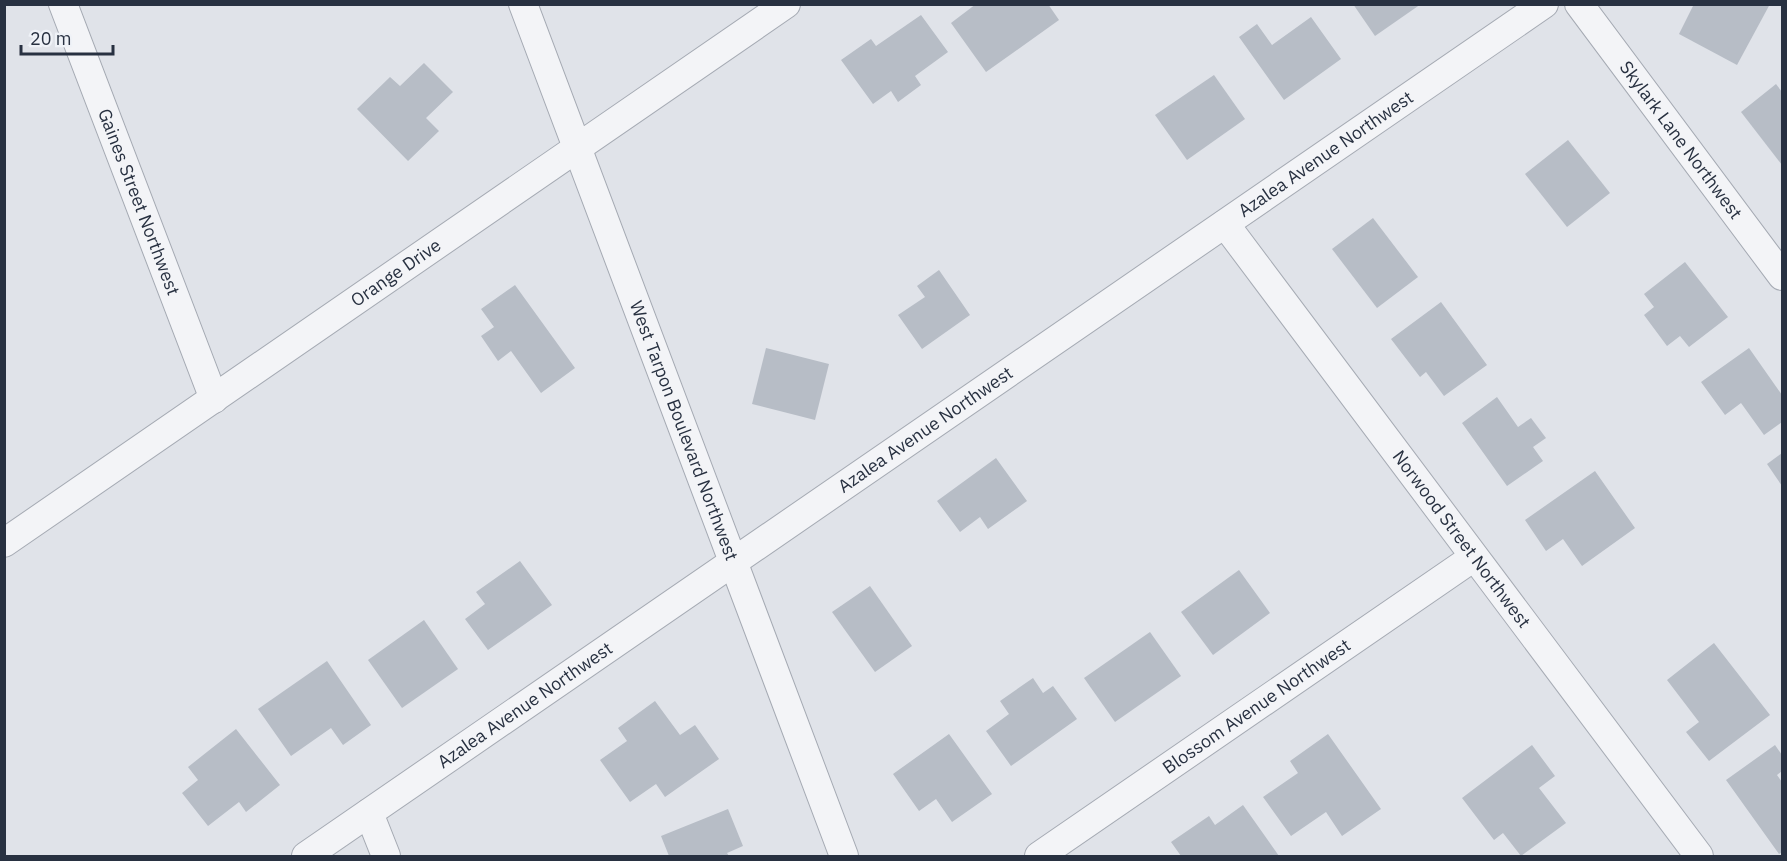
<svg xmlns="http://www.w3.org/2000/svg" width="1787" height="861" viewBox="0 0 1787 861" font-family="'IBM Plex Sans',sans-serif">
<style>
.building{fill:#b7bdc6}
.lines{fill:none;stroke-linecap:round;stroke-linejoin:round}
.street-casing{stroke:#a5aab3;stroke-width:30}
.street{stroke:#f3f4f7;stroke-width:28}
.labels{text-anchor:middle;stroke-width:6;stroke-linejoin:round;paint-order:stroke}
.street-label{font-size:18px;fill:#283141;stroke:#eff2f7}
</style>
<rect width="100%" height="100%" fill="#e0e3e9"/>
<g class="building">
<path d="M976 4H1048L1059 20 986 72 951 23Z"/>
<path d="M1353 4H1421L1375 36Z"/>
<path d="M1694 4H1770L1737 65 1679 34Z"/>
<path d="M921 15 948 52 915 76 921 85 898 102 891 91 873 104 841 60 871 39 876 46Z"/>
<path d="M1311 17 1341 59 1284 100 1239 37 1257 24 1272 45Z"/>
<path d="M424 63 453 92 426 118 439 131 408 161 357 109 390 77 400 86Z"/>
<path d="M1214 75 1245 119 1187 160 1155 115Z"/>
<path d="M1776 84 1782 92V165L1741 112Z"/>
<path d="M1568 140 1610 193 1567 227 1525 174Z"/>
<path d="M1373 218 1418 277 1377 308 1332 249Z"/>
<path d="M1685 262 1728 317 1689 347 1680 336 1667 346 1644 315 1654 307 1644 294Z"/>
<path d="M939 270 970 315 922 349 898 315 925 297 917 286Z"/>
<path d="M515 285 575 368 541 393 511 351 498 361 481 336 494 327 481 309Z"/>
<path d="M1441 302 1487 365 1444 396 1426 372 1420 377 1391 339Z"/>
<path d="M766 348 829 364 815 420 752 404Z"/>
<path d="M1749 348 1782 395V422L1764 435 1741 403 1725 415 1701 382Z"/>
<path d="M1497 397 1518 427 1531 418 1546 438 1533 447 1543 461 1507 486 1462 423Z"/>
<path d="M1782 453V486L1767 464Z"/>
<path d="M996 458 1027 501 988 529 980 517 960 532 937 501Z"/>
<path d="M1595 471 1635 528 1582 566 1563 539 1546 551 1525 520Z"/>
<path d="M520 561 552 605 488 650 465 619 485 604 476 592Z"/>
<path d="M1239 570 1270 613 1213 655 1181 612Z"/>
<path d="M870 586 912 646 875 672 832 612Z"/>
<path d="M424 620 458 669 402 708 368 660Z"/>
<path d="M1150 632 1181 676 1115 722 1084 678Z"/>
<path d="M1714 643 1770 715 1709 761 1686 732 1699 722 1667 680Z"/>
<path d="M327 661 371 725 343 745 331 728 291 756 258 709Z"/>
<path d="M1033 678 1043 693 1053 686 1077 719 1011 766 986 731 1009 714 1000 701Z"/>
<path d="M655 701 680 735 695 725 719 759 665 797 656 784 630 802 600 760 627 741 618 728Z"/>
<path d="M236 729 280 785 246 812 239 802 208 826 182 793 198 780 188 767Z"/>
<path d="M949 734 992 794 952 822 936 799 919 811 893 774Z"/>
<path d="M1328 734 1381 809 1342 836 1326 812 1291 836 1263 797 1298 773 1290 761Z"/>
<path d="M1532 745 1555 776 1539 788 1566 823 1521 856 1503 833 1494 840 1462 798Z"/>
<path d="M1775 745 1782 755V771L1777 775 1782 782V852L1779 854 1726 780Z"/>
<path d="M1243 805 1279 856H1181L1171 842 1209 816 1215 825Z"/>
<path d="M728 809 743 846 727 853 729 856H669L661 836Z"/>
</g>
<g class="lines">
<g class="street-casing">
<g id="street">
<path id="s1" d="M63 4 214 399"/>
<path id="s2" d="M523 4 844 856"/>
<path id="s3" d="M1579 4 1782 276"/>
<path id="s4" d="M1225 224 1699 856"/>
<path id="s5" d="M4 543 786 4"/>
<path d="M369 813 386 856"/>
<path id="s6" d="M306 856 1544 4"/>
<path id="s7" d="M1039 856 1474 557"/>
</g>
</g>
<use href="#street" class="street"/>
</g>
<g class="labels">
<g class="street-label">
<text dy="6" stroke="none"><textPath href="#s3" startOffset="170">Skylark Lane Northwest</textPath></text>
<text dy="6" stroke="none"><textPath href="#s6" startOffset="1238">Azalea Avenue Northwest</textPath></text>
<text dy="6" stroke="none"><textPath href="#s1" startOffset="212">Gaines Street Northwest</textPath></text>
<text dy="6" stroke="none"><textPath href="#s5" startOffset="476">Orange Drive</textPath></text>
<text dy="6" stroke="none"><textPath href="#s2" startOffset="456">West Tarpon Boulevard Northwest</textPath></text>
<text dy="6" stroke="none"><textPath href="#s6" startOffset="752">Azalea Avenue Northwest</textPath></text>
<text dy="6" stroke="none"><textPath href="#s4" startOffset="394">Norwood Street Northwest</textPath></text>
<text dy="6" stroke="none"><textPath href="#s6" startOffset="266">Azalea Avenue Northwest</textPath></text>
<text dy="6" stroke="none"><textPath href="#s7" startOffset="264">Blossom Avenue Northwest</textPath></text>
</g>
</g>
<rect width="1787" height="861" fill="none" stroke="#283141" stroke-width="12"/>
<path d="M21 45v9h92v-9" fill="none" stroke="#283141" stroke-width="3"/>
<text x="30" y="45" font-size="18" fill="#283141" stroke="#eff2f7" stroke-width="4.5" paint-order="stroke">20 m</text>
</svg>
